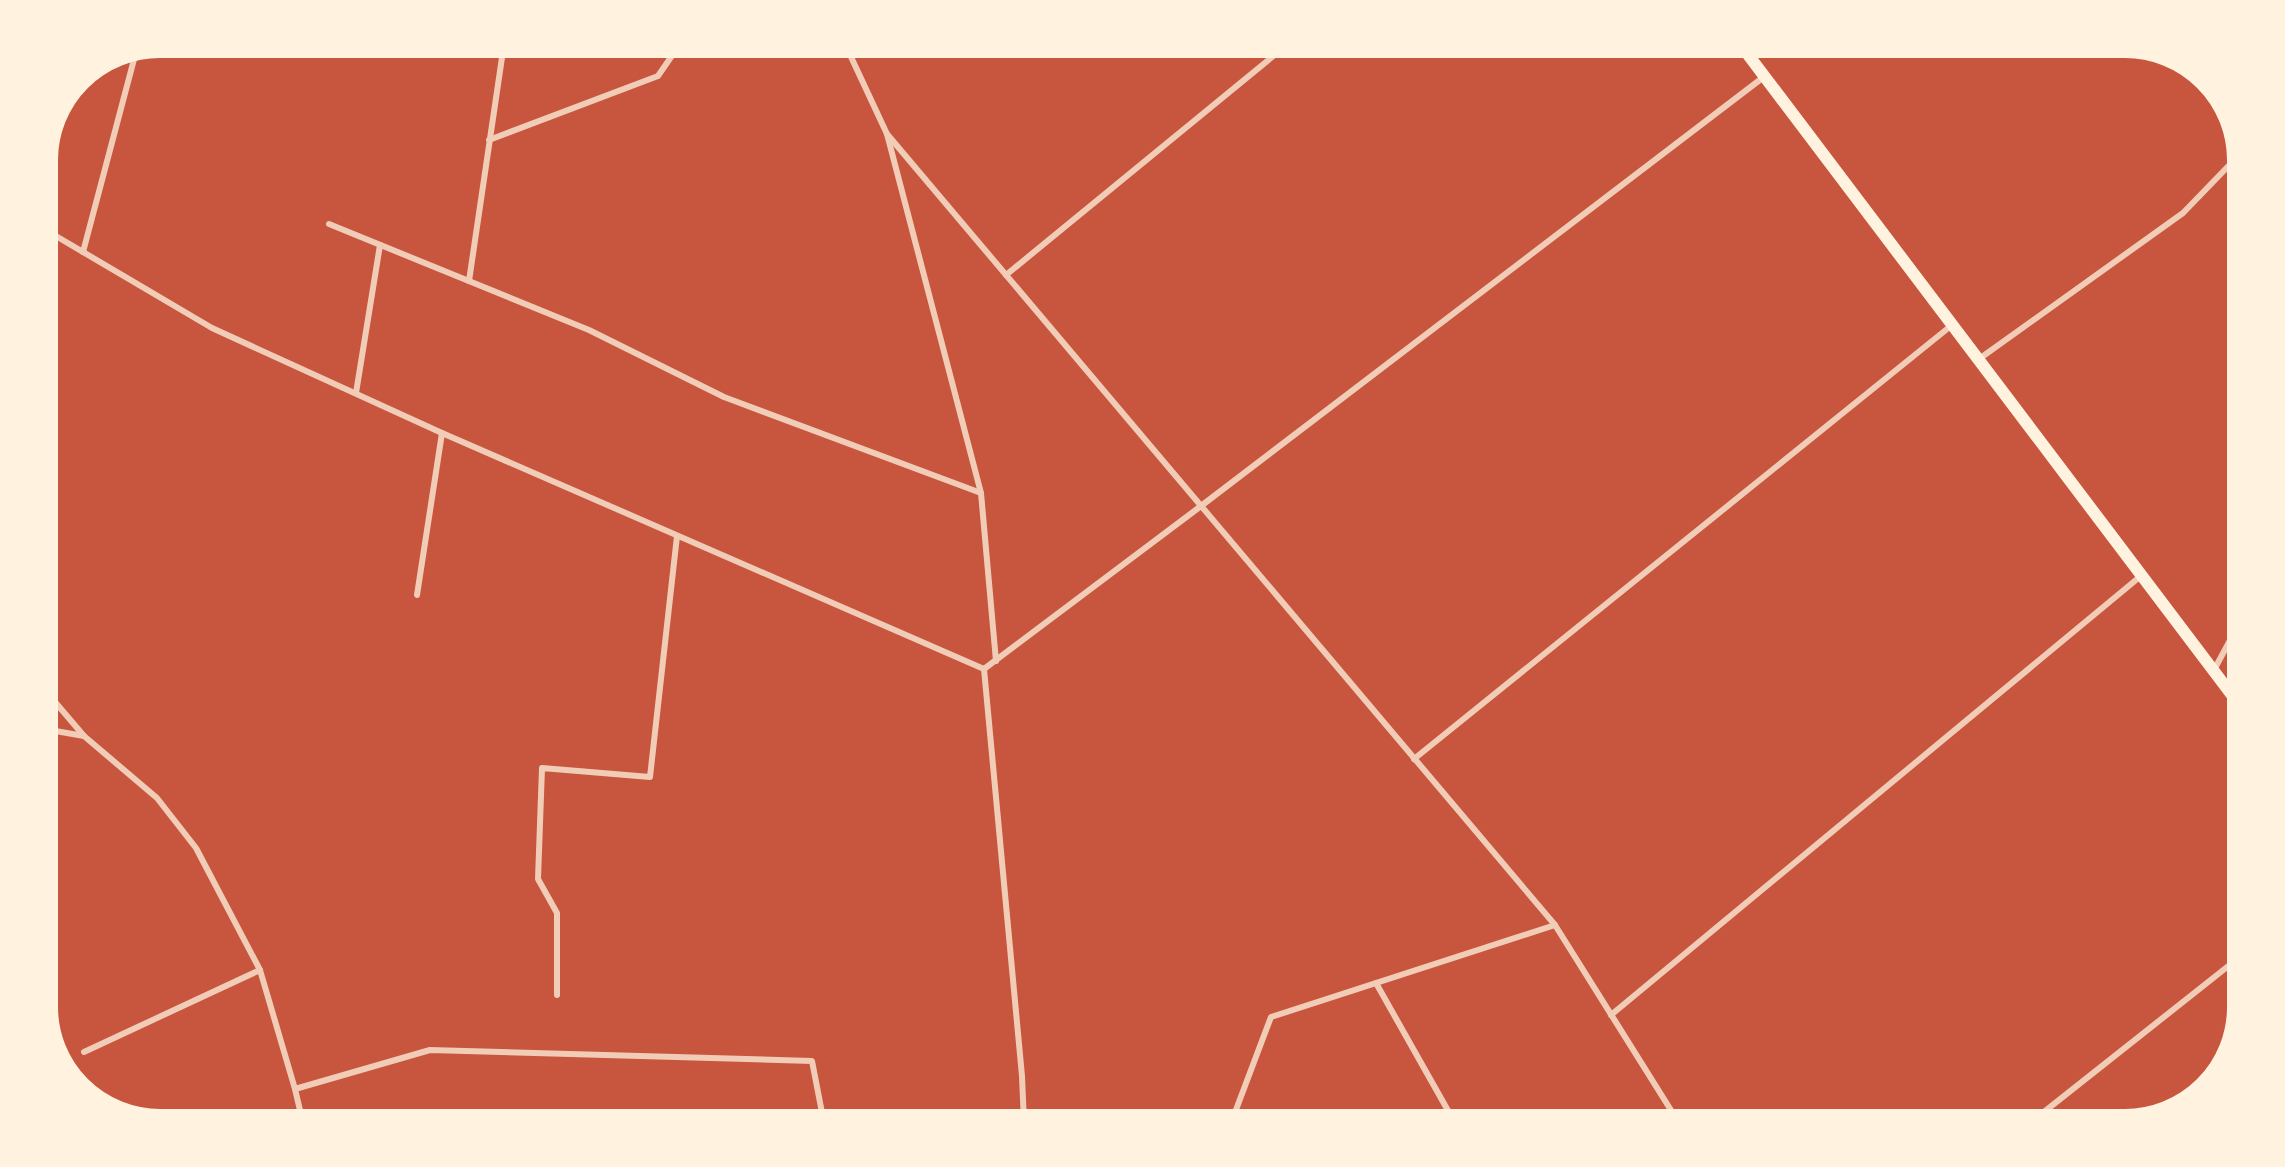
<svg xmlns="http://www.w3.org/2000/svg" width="2285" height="1167" viewBox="0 0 2285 1167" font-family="Cabin,sans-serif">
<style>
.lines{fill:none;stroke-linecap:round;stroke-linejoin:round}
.minor{stroke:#f1ccb7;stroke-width:6}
.secondary{stroke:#fff3e0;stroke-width:12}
.rim{fill:none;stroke:#fff3e0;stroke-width:8}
</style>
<rect width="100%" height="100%" fill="#c8553d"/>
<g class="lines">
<g class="minor">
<path d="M845 44 887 134 981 493 996 661"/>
<path d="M887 134 1555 925 1679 1123"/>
<path d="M489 140 658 76 680 44"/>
<path d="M329 224 589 330 724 397 981 493"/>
<path d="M44 229 212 328 442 433 984 669"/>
<path d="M83 252 137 48"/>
<path d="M1006 275 1288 44"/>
<path d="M469 281 504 44"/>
<path d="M1979 359 2183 213 2241 153"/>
<path d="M356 393 380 245"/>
<path d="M417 595 442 433"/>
<path d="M984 669 1201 506 1765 76"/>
<path d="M984 669 1022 1076 1024 1123"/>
<path d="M2214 670 2241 620"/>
<path d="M44 689 84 736 157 798 196 848 260 970 295 1089 303 1123"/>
<path d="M44 729 84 736"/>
<path d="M1414 759 1952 325"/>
<path d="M1376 983 1455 1123"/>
<path d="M557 995V913L538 879 542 768 650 777 677 536"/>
<path d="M1611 1015 2142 575"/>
<path d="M84 1052 260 970"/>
<path d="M295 1089 430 1050 812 1061 824 1123"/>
<path d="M288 1123 302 1119"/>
<path d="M1231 1123 1271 1017 1555 925"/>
<path d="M2030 1123 2241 956"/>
</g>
<path class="secondary" d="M1740 44 2241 707"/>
</g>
<path d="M0 0H2285V1167H0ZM160 54H2125A106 106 0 0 1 2231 160V1007A106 106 0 0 1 2125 1113H160A106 106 0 0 1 54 1007V160A106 106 0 0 1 160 54Z" fill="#fff3e0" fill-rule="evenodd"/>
<path class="rim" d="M160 54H2125A106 106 0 0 1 2231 160V1007A106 106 0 0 1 2125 1113H160A106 106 0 0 1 54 1007V160A106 106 0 0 1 160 54Z"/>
</svg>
